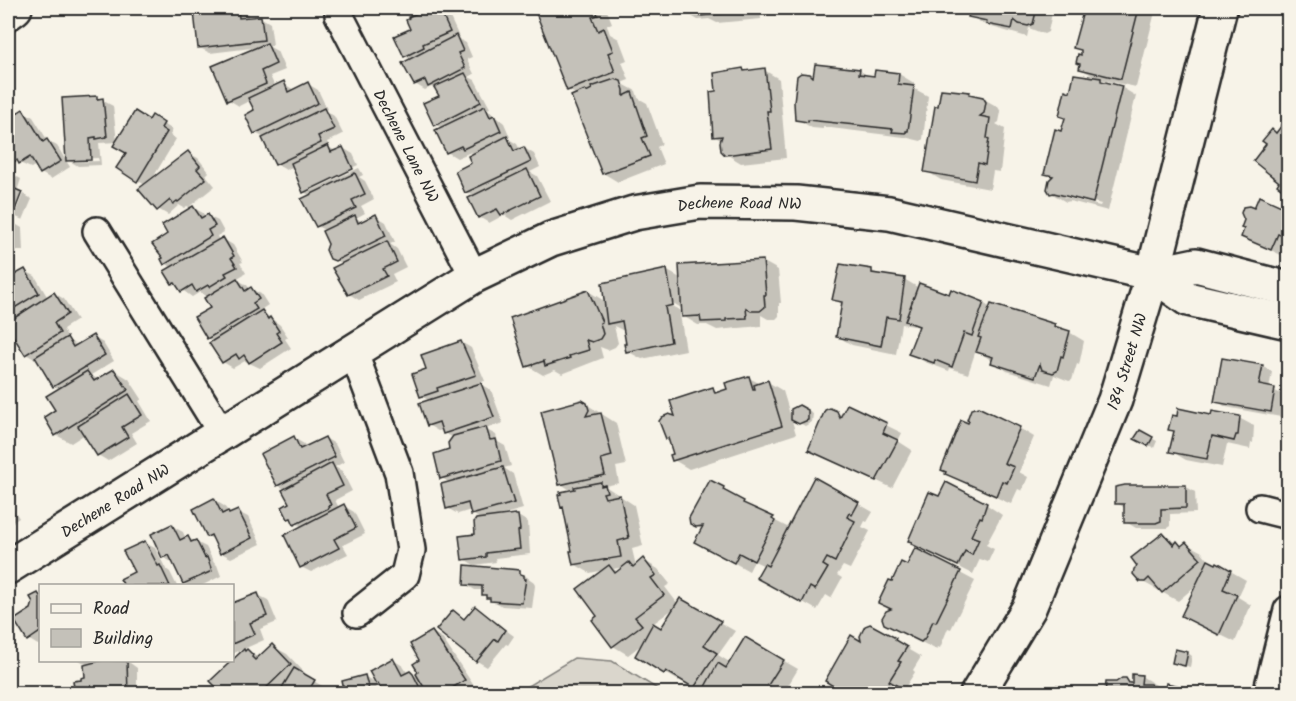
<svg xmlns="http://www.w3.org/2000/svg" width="1296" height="701" viewBox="0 0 1296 701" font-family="Kalam,sans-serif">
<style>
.green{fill:#dad6cc;stroke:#82807c;stroke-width:1.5}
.shadow{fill:#0003;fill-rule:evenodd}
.building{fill:#c4c1b9;stroke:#2b2b2b;stroke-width:1.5}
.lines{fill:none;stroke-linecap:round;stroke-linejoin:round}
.street-casing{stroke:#2b2b2b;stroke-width:32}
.secondary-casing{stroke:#2b2b2b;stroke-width:38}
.street{stroke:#f7f3e8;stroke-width:27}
.secondary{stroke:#f7f3e8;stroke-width:33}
.labels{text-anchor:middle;stroke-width:6;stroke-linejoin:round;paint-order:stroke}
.street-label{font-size:16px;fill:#2b2b2b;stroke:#f7f3e8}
</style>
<rect width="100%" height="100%" fill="#f7f3e8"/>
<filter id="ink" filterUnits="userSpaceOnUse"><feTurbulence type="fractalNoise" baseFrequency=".0167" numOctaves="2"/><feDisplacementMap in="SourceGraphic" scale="12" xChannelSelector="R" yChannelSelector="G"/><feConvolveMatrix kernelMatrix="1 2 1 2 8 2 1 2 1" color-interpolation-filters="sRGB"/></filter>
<g filter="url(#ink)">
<path class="green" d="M574 658 612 661 664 693H516Z"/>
<g class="shadow">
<path d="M237 8 248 14V19L260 17 270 23 273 45 268 46 277 51 285 70 270 76 275 87 283 83 294 90 308 84 318 90 327 109 324 110 334 116 343 134 327 142 330 148 336 151 343 148 353 154 358 165 308 189V192L359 168 363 175 359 177 365 181 374 199 361 206 365 213 356 218 363 222 376 216 386 222 395 242 390 244 397 249 406 267 392 274 396 282 359 300 349 294 343 264 332 258 326 231 317 226 311 196 304 192 294 166 286 170 276 164 263 137 255 133 256 111 251 100 239 106 229 100 260 47 210 53 200 48Z"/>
<path d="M401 8H423L411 13Z"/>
<path d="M428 8H441L447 11 459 37 457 38 466 43 472 57 467 59 474 74 469 77 475 80 490 108 487 109 504 123 510 137 507 138 517 144 520 150 524 148 534 154 540 167 530 172 537 176 550 201 512 220 504 215 489 223 479 217 474 196 467 192 475 154 471 152 457 158 447 152 442 128 435 124 441 96 437 90 431 87 425 90 415 84 412 60 405 56 412 29 430 9Z"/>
<path d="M536 8H606L612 23 607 25 610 34 619 39 627 60 622 62 629 80 621 83 636 91 638 98 647 103 662 144 657 147 664 164 618 182 603 173 577 95 568 90Z"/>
<path d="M683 8H778L775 11 767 12 760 8 761 19 717 23 709 19 698 20 683 11Z"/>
<path d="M789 8H853L809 12 801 8Z"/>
<path d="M895 8H894H940L938 16Z"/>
<path d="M942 8H1053L1048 32 1044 34 1029 28 1027 37 985 25 959 9 955 11Z"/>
<path d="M1086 8H1156L1136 87 1099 79 1109 85 1121 87 1136 96 1108 211 1070 201 1066 202 1051 193 1054 178 1045 173 1062 132 1066 119 1060 115 1099 79 1081 69 1083 52 1074 47ZM1063 194 1101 204 1100 206 1063 197Z"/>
<path d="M743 69 747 72 764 70 779 79 786 158 741 163 726 154 722 141 714 136 718 93Z"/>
<path d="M859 70 872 78 899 74 914 83 913 88 928 96 923 139 921 141 904 137 823 127V129L812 128 797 119 815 78Z"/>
<path d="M969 94 982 98 998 107 1001 112 999 122 996 124 1005 129 1000 172 993 171 990 189 941 180 926 171Z"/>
<path d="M96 97 113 106 117 142 99 143 101 165 78 166 68 160ZM98 158 99 161 75 162V159Z"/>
<path d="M23 111 33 117 48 141 57 146 70 167 51 179 41 173 36 165 31 168 15 161 8 149V112L15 116Z"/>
<path d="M150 122 162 123 173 130 170 135 176 139 151 181 188 153 198 158 209 172 206 175 215 186 190 206 203 213 205 217 208 216 218 221 224 232 217 236 219 241 223 239 233 245 243 262 240 263 246 273 236 279 247 285 250 290 251 289 261 294 268 305 262 309 265 314 280 325 288 337 285 339 291 348 260 368 245 361 233 368 223 362 215 342 208 338 212 308 208 297 200 292 192 297 173 283V268L165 263 169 234 192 208 187 206 184 208 179 205 168 215 158 209 145 185 118 168Z"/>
<path d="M1283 127 1288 131V191L1280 184 1282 182 1277 134Z"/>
<path d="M8 172 21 179 17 191 20 192 11 215 8 214Z"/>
<path d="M23 194 32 199 23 220 14 216Z"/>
<path d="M1260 198 1288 210V238L1281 255 1242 236Z"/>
<path d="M12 222 22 228 23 251H9V256H8V223Z"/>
<path d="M762 261 778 270 781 303H779V316L776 319H768L761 315V326L717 330 707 325H698L683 316V314L680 315 686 350 642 359 627 351 626 332 614 326 618 343 615 347 608 350 600 347 603 358 562 374 555 370 543 375 528 366 588 291 606 302 666 270 682 279ZM668 300 683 309V312L666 303Z"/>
<path d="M25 271 35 276 48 298 54 293 64 299 77 320 63 329 68 340 77 345 93 337 103 343 114 361 91 375 99 380 114 370 129 379 142 399 139 401 151 421 131 433 137 443 108 461 98 455 85 434 71 443 56 435 61 389 54 386 38 359 36 360 26 354 8 325V274L13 277Z"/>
<path d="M872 271 880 275 904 279 919 288 983 303 991 308 1054 325 1069 332 1084 341 1079 365 1077 364 1072 380 1069 381 1054 375 1051 385 1007 371 976 350 968 374 950 368 949 371 925 362 910 353 920 328 914 325V326L901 324 896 354 852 345 837 336 843 305 834 299Z"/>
<path d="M461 342 471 348 485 381 478 383 491 390 503 423 485 429 496 435 498 442 505 446 511 466 504 468 513 474 523 509 494 517 518 516 528 522 530 554 495 558 496 562 474 565 464 559 477 535 482 520 472 514 471 510 458 514 447 508 450 483 442 478 454 438 444 433 443 430 438 431 428 425 430 401 421 396 427 370Z"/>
<path d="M1262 366 1272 372 1269 389 1285 395 1281 417 1226 407 1216 401Z"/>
<path d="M749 378 761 384 768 382 783 391 796 434 689 469 674 460 675 455 670 440 667 438 677 419 713 389 720 393Z"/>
<path d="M586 404 616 423 626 465 616 467 619 483 605 486 634 505 643 546 632 549 636 566 643 560 658 569 670 584 665 587 678 604 680 600 735 631 718 655 731 663 746 639 798 669 783 694H702L703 692 681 678 679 681 637 656 645 642 628 655 613 646 599 616 604 570 590 573 574 564 572 491 561 484ZM625 567 618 572 613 569ZM677 606 662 630 652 629 650 626Z"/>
<path d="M799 406 813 414 812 422 805 426 793 419Z"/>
<path d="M847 406 902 433 898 441 912 450 892 488 810 449 836 412 843 416Z"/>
<path d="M1213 417 1239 418 1254 426 1253 443 1251 442 1250 449 1227 444 1222 467 1186 460 1171 451 1175 432 1170 429 1178 418Z"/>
<path d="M1019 428 1034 437 1019 472 1028 477 1022 491 1018 489 1011 504 962 482 947 474Z"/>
<path d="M1140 432 1157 441 1154 448 1136 438Z"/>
<path d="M294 438 304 444 306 448 325 438 335 444 344 462 335 467 342 471 352 491 335 500 339 508 344 506 354 512 365 534 343 545 348 554 311 572 301 567 302 527 289 518 291 504 286 490 278 485Z"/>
<path d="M8 463 12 469 8 472Z"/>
<path d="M8 474 13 481 8 485Z"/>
<path d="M815 479 873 512 867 522 865 521 862 527 870 531 850 569 843 566 837 575 842 578 831 598 826 595 817 610 758 577 765 566 754 561 749 571 711 550 703 530 691 523 723 489 758 512 789 528Z"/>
<path d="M1185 486 1195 492 1196 513 1170 514V526L1167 528H1136L1126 522 1125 508 1117 503Z"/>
<path d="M974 496 1002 515 986 545 994 549 988 562 980 559 973 574 913 544 940 498Z"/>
<path d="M8 500 19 518 8 525Z"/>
<path d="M214 500 224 506 231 515 238 512 248 517 261 544 231 558 221 553 214 540 208 536Z"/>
<path d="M172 526 183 532 186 539 188 538 206 547 214 563 217 565 221 576 201 586H189L184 583 173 563 163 557Z"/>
<path d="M1163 535 1183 546 1187 544 1202 552 1211 563 1217 566 1218 564 1246 580 1238 597 1251 605 1235 642 1198 624 1200 582 1178 601 1141 581Z"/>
<path d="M145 543 155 548 166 569 170 572 177 586H125L136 573Z"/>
<path d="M520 572 534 582 535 586 532 608 502 606 483 594V590H475L465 584Z"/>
<path d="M960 573 975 581 951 629 948 628 940 648 938 647 937 650 901 632 893 610 892 583Z"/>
<path d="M38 594 40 596V644L38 645 28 639 33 610Z"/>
<path d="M258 595 268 600 277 622 260 629 264 640 232 654V605Z"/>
<path d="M476 608 514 636 508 645 506 644 487 667 477 661 453 612 466 620Z"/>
<path d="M871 626 910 648 909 650 921 657 913 670 915 672 903 691 908 694H849Z"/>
<path d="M432 632 442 638 474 686 462 694H386L382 686 377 683 393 660 403 666 408 674 410 673 421 679V660Z"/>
<path d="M272 646 287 654 305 673 303 675 324 687 320 694H225L212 681 247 651 259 658Z"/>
<path d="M1188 653 1192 656 1190 667 1173 662Z"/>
<path d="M79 660H99L95 663 126 660 137 668V694H76L87 679 86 664Z"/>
<path d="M1141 676 1156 685V689L1164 694H1107L1117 684 1125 680 1133 684Z"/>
<path d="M365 677 375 682 378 694H347Z"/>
</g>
<g class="building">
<path d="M230 8H238L239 18 261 16 264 40 198 48 194 12Z"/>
<path d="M429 8H439L450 32 423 44 424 47 404 57 394 36 410 29 406 20 409 18 408 17Z"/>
<path d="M534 8H595L598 15 592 17 598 31 604 28 613 51 608 53 615 72 567 91Z"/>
<path d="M681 8H746V11L700 16V10L682 12Z"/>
<path d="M953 8H1037L1033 24 1028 26 1019 24 1014 20 1012 29 986 24 987 21 968 17 970 11Z"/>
<path d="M1084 8H1139L1121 79 1079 69 1080 64 1076 63 1078 54 1081 55V50L1073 48Z"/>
<path d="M456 35 463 51 458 53 465 68 428 87 425 80 414 85 402 63Z"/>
<path d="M267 43 276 64 261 71 266 84 227 101 212 66Z"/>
<path d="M815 64 860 69 859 74 874 76 875 70 899 73 898 84 914 86 908 131H906V133L892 132 893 129 808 120V122L795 120 794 102 797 76 801 73 810 74 813 77Z"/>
<path d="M743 68 744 71 765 68 770 111H767L772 149 725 155 721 151 720 142 722 136 713 137 710 92 716 91 714 73Z"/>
<path d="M465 73 481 102 434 126 423 103 439 96 434 87Z"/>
<path d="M1074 74 1101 78V81L1122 86 1093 203 1054 193 1050 194 1047 189 1049 180 1053 176 1044 174 1055 129 1061 131 1065 118 1059 116 1065 90 1070 92Z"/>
<path d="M615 79 621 81 624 90V96L632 92 647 136 642 138 650 156 602 174 571 96 585 90 586 92 592 89 591 87Z"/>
<path d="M284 81 288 92 308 82 318 103 254 134 245 115 254 110 248 98Z"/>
<path d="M941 89 970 92 969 94 983 97 986 102 984 113 980 116 990 118 987 138 989 139 985 165 978 163 975 181 924 172 935 106H938Z"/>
<path d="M97 96V99L103 98 107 137 96 139V137L90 138 91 160 66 161 62 98Z"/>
<path d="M485 106 490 117 494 115 501 131 463 149 461 146 446 153 435 130Z"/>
<path d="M324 108 334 129 318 136 321 143 275 165 262 138Z"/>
<path d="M23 109 43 142 47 139 61 161 40 174 30 157 19 164 17 160 14 162 8 151V112L11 117Z"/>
<path d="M135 111 149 120 152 115 164 123 161 128 167 132 137 182 116 168 126 153 113 146Z"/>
<path d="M1282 125 1288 130V193L1277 185 1279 182 1253 161 1266 144 1262 141 1272 129 1276 133Z"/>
<path d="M507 136 514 151 524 147 531 162 465 193 455 171 471 163 468 156Z"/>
<path d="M328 145 331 152 343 147 353 169 303 193 291 163Z"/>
<path d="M188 151 200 166 197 169 206 179 178 202 177 201 173 204 170 200 157 211 138 189Z"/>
<path d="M527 169 540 196 501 215 497 209 478 218 468 198Z"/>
<path d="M355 173 365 194 352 200 356 208 316 227 301 199Z"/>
<path d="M8 186 22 192 13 215 8 213Z"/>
<path d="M1259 196 1288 209V238L1278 234 1271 250 1241 237 1244 229 1241 228 1244 220 1241 213 1243 207 1249 206 1254 208Z"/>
<path d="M193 206 201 218 208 214 215 226 208 230 211 236 164 265 161 259 163 258 152 244 167 234 162 225Z"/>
<path d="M376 214 386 236 335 261 330 259 326 250 328 244 322 231 355 215 358 223Z"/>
<path d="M8 221H12L13 246H8Z"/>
<path d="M223 237 234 256 231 258 237 267 225 273 227 276 209 287 208 285 196 292 192 285 181 292 175 283 172 284 164 271Z"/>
<path d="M387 241 397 262 383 269 387 276 348 295 332 268Z"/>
<path d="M763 260 766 295H764L765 307 760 311H751L746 308 747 318 726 319V321L701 322 700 316 682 317 679 265Z"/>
<path d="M840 264 872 269V273L905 278 899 319 886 317 881 346 836 337 842 302 832 300Z"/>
<path d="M25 269 39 293 8 312V276L9 278Z"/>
<path d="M667 269 673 305 665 307 671 342 626 352 624 344H626L622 321 607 324 602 283Z"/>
<path d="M237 278 245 291 251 287 259 299 253 303 257 309 207 339 194 317 210 308 204 298Z"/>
<path d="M919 283 949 294 951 289 984 302 972 336 964 333 952 367 935 360 934 363 908 354 919 326 905 321Z"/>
<path d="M588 290 602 322 600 323 603 334 600 339 592 342 586 340 589 350 569 356 570 358 545 366 544 361 526 367 510 318Z"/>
<path d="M54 292 68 314 54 323 60 333 25 355 8 328V322Z"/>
<path d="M991 304 1055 324 1054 326 1070 331 1063 357 1061 356 1057 371 1053 373 1042 370 1040 364 1035 377 991 363 993 357 976 352 981 338 978 337Z"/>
<path d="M262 310 268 319 270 317 279 331 276 333 282 342 249 363 244 355 239 359 236 354 222 363 209 343Z"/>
<path d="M93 335 105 355 53 387 35 357 67 337 73 347Z"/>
<path d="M461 341 476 375 437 388 438 391 420 397 412 374 426 369 421 355Z"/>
<path d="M1222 358 1263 365 1259 385 1275 388 1271 412 1214 402Z"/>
<path d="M114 369 128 390 55 436 44 417 55 410 46 396 87 371 94 381Z"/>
<path d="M749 376 753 389H755L754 385 768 380 782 426 672 461 670 455 673 454 668 438 666 439 659 421 662 417 669 414 675 416 670 401 713 387 715 393 727 389 725 383Z"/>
<path d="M481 383 494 417 443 434 439 422 427 426 419 403Z"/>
<path d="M129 394 142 415 122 427 128 437 97 456 78 426Z"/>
<path d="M582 400 587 403 589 410 586 416 601 413 612 456 601 459 605 475 559 485 541 411Z"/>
<path d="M847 404 887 423 883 433 898 440 876 481 808 450 825 410 830 408 837 411 840 418Z"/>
<path d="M799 405 808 410V420L799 424 791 420V409Z"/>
<path d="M978 407 1020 427 1004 463 1014 467 1007 483 1002 481 996 496 945 474 946 472 941 470 961 420 968 423 969 421 967 420 971 409Z"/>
<path d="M1178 408 1211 415 1212 411 1240 416 1238 435H1236L1234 441 1212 436 1207 459 1169 452 1174 431 1168 430 1172 415 1177 416Z"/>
<path d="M486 427 490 440 496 439 501 461 440 479 434 454 449 449 448 443 453 436Z"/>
<path d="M1140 430 1153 437 1148 446 1134 439Z"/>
<path d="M294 436 300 449 325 437 335 457 277 486 260 454Z"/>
<path d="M332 463 343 486 326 494 331 505 328 506 329 508 294 525 291 518 288 519 282 507 289 503 282 490Z"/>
<path d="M503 467 514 503 471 515 468 503 446 509 441 484Z"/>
<path d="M814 477 859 502 852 515 849 513 847 517 855 521 835 562 827 558 823 565 828 568 815 590 810 587 802 603 756 578 764 564 768 566Z"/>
<path d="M710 480 724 487 723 490 744 501 743 503 774 517 772 519 775 521 754 561 739 553 734 563 694 542 703 526 696 527 690 524 689 518Z"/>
<path d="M601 482V486L605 485 607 492 603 493 605 498 620 495 629 538 618 541 621 557 573 565 570 551H572L563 507 561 508 558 495 561 494 560 492 575 489 574 487Z"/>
<path d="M946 482 987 503 982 518 980 517 971 536 979 539 972 555 965 551 958 566 911 544 912 542 908 541 929 492 939 496Z"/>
<path d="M1125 485H1186V508L1161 509V521L1156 523H1124V504H1115V487Z"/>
<path d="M214 498 222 514 228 511 229 514 238 510 252 538 220 554 211 535 207 537 193 509Z"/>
<path d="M344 504 356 528 334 539 339 548 300 568 284 535Z"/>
<path d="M515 514 516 515H518L520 530 518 531 520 549 486 553V557L462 560 459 536 475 534 474 522 476 519Z"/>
<path d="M172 524 180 540 188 536 191 542 196 540 205 558 207 557 212 571 183 584 169 555 162 558 151 534Z"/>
<path d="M1163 533 1174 545 1177 541 1181 546 1186 542 1201 559 1162 593 1149 578 1145 582H1140L1133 574 1134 569 1137 566 1131 558Z"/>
<path d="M145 541 158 566 160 565 170 586H121L123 584 120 579 134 572 123 551Z"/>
<path d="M915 548 961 571 936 622 933 621 924 640H923L921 642 884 624 882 618 886 611 891 609 878 603 889 580 892 581 901 562 907 565Z"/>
<path d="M643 558 656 575 651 578 664 595 635 617 642 625 612 647 592 620 597 616 577 589 609 565 615 573 629 562 633 567Z"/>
<path d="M1208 560 1216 564 1217 562 1231 570 1223 589 1237 595 1219 635 1181 616Z"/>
<path d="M465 565 520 570V574L524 575V579H526L522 603 490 601V598H486V595H482V586L464 585Z"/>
<path d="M38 593 40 596V632L27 641 14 620 31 609 33 602 30 597Z"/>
<path d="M258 593 267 616 250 623 255 634 232 644V603Z"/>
<path d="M680 598 721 621 704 645 717 653 694 688 666 671 664 674 635 656 653 623 661 628Z"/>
<path d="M475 606 505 630 498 641 495 639 476 662 436 630 453 610 464 619Z"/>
<path d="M870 624 896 638 895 640 907 647 898 661 901 662 889 681 898 686 893 694H846L825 681 851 635 861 641 860 636 865 626Z"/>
<path d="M432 631 465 680 443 694H428L416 674 418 672 413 664 419 660 410 644Z"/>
<path d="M745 637 784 660 768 685 780 694H701L718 663 726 668Z"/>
<path d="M272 644 291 664 260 694H227L224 690 222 693 210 681 244 649 245 651 247 649 253 655 252 657 255 660Z"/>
<path d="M1175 649 1188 652 1185 666 1172 663Z"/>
<path d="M393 658 402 675 410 671 413 674 423 694H384L378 683 376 684 369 671Z"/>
<path d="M103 660 127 661 128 694H75L73 681 81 680V678L85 677 84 665Z"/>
<path d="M294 668 315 680 309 690 314 694H278Z"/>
<path d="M1132 674 1142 675 1141 684H1151L1150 694H1105L1106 682H1116L1122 678H1126L1129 683H1132Z"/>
<path d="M365 675 370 694H345L342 681Z"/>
<path d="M1166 683 1202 691 1205 688 1213 690 1215 694H1164Z"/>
<path d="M1057 685 1062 690 1065 686 1073 694H1053L1052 691Z"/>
</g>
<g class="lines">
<g class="street-casing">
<g id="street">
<path id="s1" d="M339 15 474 276"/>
<path d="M97 231 222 433"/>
<path d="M353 351 399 473 411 550 405 575 357 613"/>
<path d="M1260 508 1288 515"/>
<path d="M1267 694 1288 610"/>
</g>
</g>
<g class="secondary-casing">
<g id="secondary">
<path d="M8 13 15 8"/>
<path d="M1153 274 1196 265 1288 289"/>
<path id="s2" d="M8 567 474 276 551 239 634 213 700 202 796 203 889 213 1153 274 1188 299 1288 322"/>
<path id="s3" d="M977 694 1029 608 1115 400 1153 274 1220 8"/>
</g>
</g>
<use href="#street" class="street"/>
<use href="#secondary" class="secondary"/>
</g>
</g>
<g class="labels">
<g class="street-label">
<text dy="6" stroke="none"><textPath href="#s1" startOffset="147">Dechene Lane NW</textPath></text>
<text dy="6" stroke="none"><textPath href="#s2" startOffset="828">Dechene Road NW</textPath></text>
<text dy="6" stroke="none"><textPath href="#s3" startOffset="366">184 Street NW</textPath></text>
<text dy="6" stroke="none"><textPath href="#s2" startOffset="126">Dechene Road NW</textPath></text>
</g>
</g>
<rect width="1296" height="701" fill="none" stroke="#f7f3e8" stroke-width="30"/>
<rect x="15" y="15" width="1266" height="671" fill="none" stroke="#2b2b2b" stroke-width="2" filter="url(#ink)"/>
<rect x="39" y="584" width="195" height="78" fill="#f7f3e8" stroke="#a5a39c" stroke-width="1.5"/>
<rect x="51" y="604" width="30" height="9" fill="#f7f3e8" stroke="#a5a39c" stroke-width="1.5"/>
<text x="93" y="614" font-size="18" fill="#2b2b2b">Road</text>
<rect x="51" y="629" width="30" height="18" fill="#c4c1b9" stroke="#a5a39c" stroke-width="1.5"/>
<text x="93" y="644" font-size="18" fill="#2b2b2b">Building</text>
</svg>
